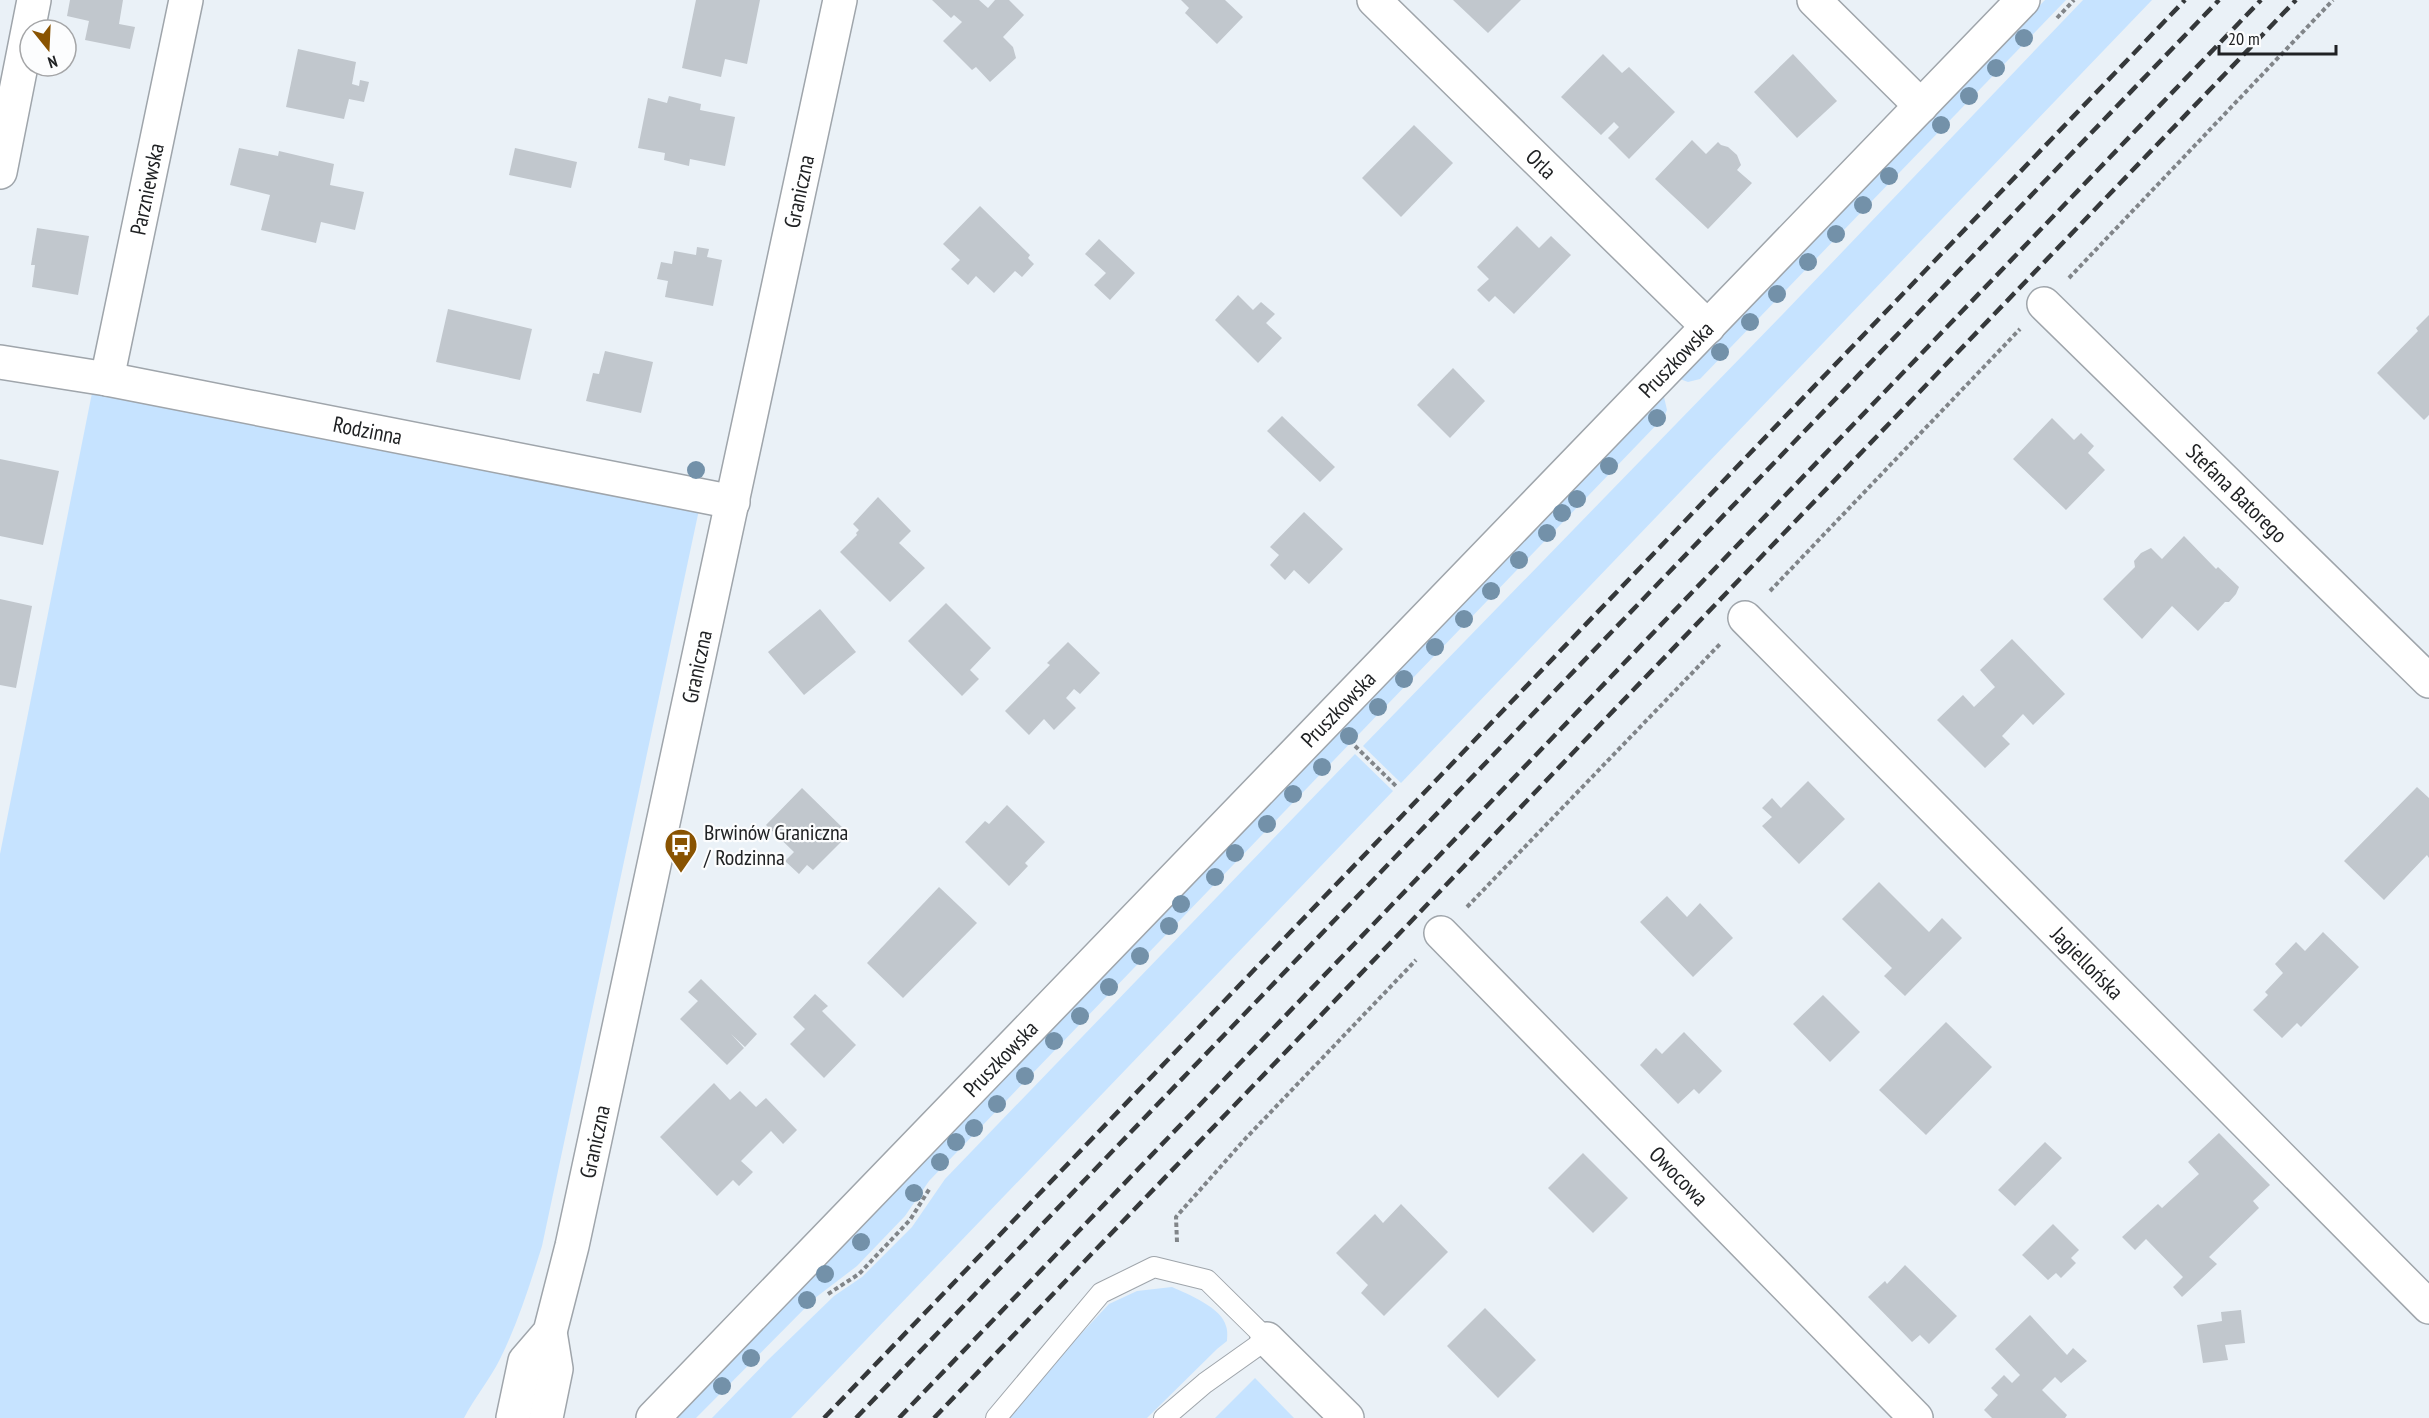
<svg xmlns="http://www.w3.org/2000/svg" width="2429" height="1418" viewBox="0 0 2429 1418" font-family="'PT Sans Narrow',sans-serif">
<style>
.green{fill:#c6e3ff}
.building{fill:#c1c7cd}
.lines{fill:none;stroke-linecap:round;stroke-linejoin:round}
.service-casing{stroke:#9fa5ab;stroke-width:22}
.minor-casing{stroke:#9fa5ab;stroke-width:36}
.tertiary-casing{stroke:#9fa5ab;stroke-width:36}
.path{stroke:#818589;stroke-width:4;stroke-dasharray:4.5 3;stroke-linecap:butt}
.service{stroke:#fff;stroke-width:20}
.minor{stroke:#fff;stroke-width:33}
.tertiary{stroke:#fff;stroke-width:33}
.rail{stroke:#35383a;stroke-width:4.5;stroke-dasharray:12 6;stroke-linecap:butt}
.tree{fill:#7391a9}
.labels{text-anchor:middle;stroke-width:4.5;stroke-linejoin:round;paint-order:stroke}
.street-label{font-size:22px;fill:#202224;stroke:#fcfdfe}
.poi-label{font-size:22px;fill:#202224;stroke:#fcfdfe;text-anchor:start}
</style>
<rect width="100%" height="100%" fill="#eaf1f7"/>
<g class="green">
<path d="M2045 0H2066L1700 379 1688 382 1680 379Z"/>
<path d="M2083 0H2152L1401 783 1363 746 1782 315Z"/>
<path d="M92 393 700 505 542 1246C530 1284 518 1323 500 1359 490 1379 475 1397 464 1418H0V854Z"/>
<path d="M1664 397 1667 410 1664 417 929 1181 905 1216 857 1266 815 1298 696 1418H674Z"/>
<path d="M1355 754 1393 791 791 1418H712L768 1360 834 1296 862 1277 912 1227 945 1179Z"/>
<path d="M1172 1287C1188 1294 1222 1308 1226 1326 1228 1331 1227 1337 1227 1341L1217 1349 1147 1418H1006L1031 1387 1109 1304 1137 1291Z"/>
<path d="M1255 1378 1294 1418H1215Z"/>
</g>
<g class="building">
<path d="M70 0H123L119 24 135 27 130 49 85 40 89 21 67 16Z"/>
<path d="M696 0H760L747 64 725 59 721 77 682 68Z"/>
<path d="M932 0H979L988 8 995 0H1009L1024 15 1003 37 1013 47 1016 58 990 82 976 67 972 70 943 41 962 22 954 15 951 18Z"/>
<path d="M1181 0H1225L1243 17 1217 44 1185 13 1189 8Z"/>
<path d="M1453 0H1521L1488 33Z"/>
<path d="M298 49 356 62 352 84 359 86 360 80 369 82 364 102 349 99 344 119 286 107Z"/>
<path d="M1603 54 1622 73 1629 67 1675 112 1629 159 1608 138 1619 127 1614 122 1601 135 1561 97Z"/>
<path d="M1793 54 1837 101 1797 138 1754 92Z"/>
<path d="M669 96 701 104 700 110 735 117 725 166 690 159 689 166 664 160 665 153 638 148 648 98 667 103Z"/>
<path d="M1414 125 1453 163 1401 217 1362 178Z"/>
<path d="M1692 140 1706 154 1718 142 1721 145 1728 147 1737 155 1741 165 1737 170 1752 183 1708 229 1655 179Z"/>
<path d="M239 148 278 156 279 151 334 164 330 185 364 192 355 230 321 222 316 243 261 230 270 195 230 185Z"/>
<path d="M515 148 577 162 571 188 509 175Z"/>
<path d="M980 206 1030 255 1028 258 1034 264 1022 277 1015 271 994 293 976 276 968 285 951 269 960 260 943 244Z"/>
<path d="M1517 226 1539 248 1551 236 1571 255 1514 314 1495 296 1489 302 1477 290 1489 279 1477 267Z"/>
<path d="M37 228 89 236 78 295 32 287 35 265H31Z"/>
<path d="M1099 239 1135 273 1110 300 1094 285 1106 273 1085 254Z"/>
<path d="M697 247 709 249 707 257 722 260 713 306 665 297 668 281 657 279 661 262 672 264 674 251 696 255Z"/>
<path d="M1238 295 1253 310 1261 302 1275 314 1266 323 1282 338 1258 363 1215 320Z"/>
<path d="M448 309 532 329 520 380 436 362Z"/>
<path d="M2429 315V415L2424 420 2377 373 2418 331 2416 328Z"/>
<path d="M605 351 653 362 641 413 586 401 593 373 599 374Z"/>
<path d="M1453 368 1485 401 1450 438 1417 405Z"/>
<path d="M1282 416 1335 467 1320 482 1267 431Z"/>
<path d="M2052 418 2074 440 2081 433 2094 446 2088 453 2105 470 2066 510 2013 459Z"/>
<path d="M0 459 59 471 43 545 0 536Z"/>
<path d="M878 497 911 531 899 543 925 568 890 602 840 552 857 535 856 533 859 530 853 524Z"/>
<path d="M1304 512 1343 549 1309 584 1294 570 1285 580 1270 565 1279 555 1270 547Z"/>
<path d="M2184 536 2216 569 2218 567 2239 587 2236 594 2229 602H2225L2198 631 2172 606 2142 639 2103 599 2135 567 2134 561 2141 553 2151 548 2162 559Z"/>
<path d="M0 599 32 606 16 688 0 685Z"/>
<path d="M946 603 991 648 970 670 979 679 962 696 908 641Z"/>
<path d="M820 609 856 652 804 695 768 652Z"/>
<path d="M2012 639 2065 694 2033 725 2023 714 2002 736 2010 744 1985 768 1937 720 1963 695 1974 707 1995 687 1980 670Z"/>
<path d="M1068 642 1100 673 1080 694 1074 689 1066 698 1076 708 1054 730 1044 719 1029 735 1005 711 1050 665 1047 663Z"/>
<path d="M1808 781 1845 819 1799 864 1762 826 1772 817 1762 808 1772 798 1781 808Z"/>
<path d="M2417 787 2429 798V858L2427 855 2384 900 2344 861Z"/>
<path d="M802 788 849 834 813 870 807 865 799 874 785 861 794 852 766 825Z"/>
<path d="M1007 805 1045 842 1025 863 1028 866 1009 886 965 842 985 821 989 824Z"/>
<path d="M1879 882 1929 932 1942 918 1962 938 1905 996 1884 976 1892 968 1842 919Z"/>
<path d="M939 887 977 923 903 998 867 963Z"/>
<path d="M1667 896 1687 917 1700 903 1733 938 1693 977 1640 922Z"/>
<path d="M2323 932 2359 967 2301 1027 2297 1023 2282 1038 2253 1010 2268 995 2265 992 2283 973 2275 964 2296 942 2305 951Z"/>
<path d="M701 979 757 1034 745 1047 731 1034 744 1048 727 1065 680 1019 698 1001 688 992Z"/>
<path d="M815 994 828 1006 822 1011 856 1045 824 1078 790 1044 805 1029 793 1017Z"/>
<path d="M1823 995 1860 1032 1830 1062 1793 1024Z"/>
<path d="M1946 1022 1992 1067 1926 1135 1879 1090Z"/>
<path d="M1684 1032 1722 1071 1699 1094 1694 1089 1678 1104 1640 1065 1656 1048 1662 1054Z"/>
<path d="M714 1083 730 1100 740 1091 756 1107 766 1098 797 1130 783 1144 771 1131 741 1161 753 1172 739 1186 733 1180 717 1196 660 1137Z"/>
<path d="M2219 1133 2270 1185 2253 1201 2259 1208 2209 1257 2217 1264 2182 1297 2173 1287 2183 1277 2146 1239 2135 1250 2122 1237 2158 1204 2162 1208 2199 1174 2188 1162Z"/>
<path d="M2045 1142 2062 1158 2015 1206 1998 1190Z"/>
<path d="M1583 1153 1628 1198 1593 1233 1548 1188Z"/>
<path d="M1401 1204 1448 1252 1384 1316 1361 1293 1368 1285 1336 1253 1375 1214 1383 1223Z"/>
<path d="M2053 1224 2079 1250 2071 1258 2076 1263 2061 1278 2056 1273 2048 1280 2022 1255Z"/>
<path d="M1905 1265 1957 1316 1929 1344 1920 1335 1912 1342 1868 1297 1885 1281 1887 1284Z"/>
<path d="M1485 1308 1536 1360 1498 1398 1447 1346Z"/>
<path d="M2241 1310 2245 1343 2225 1345 2228 1360 2203 1363 2197 1325 2222 1321 2221 1312Z"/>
<path d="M2030 1315 2067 1355 2073 1348 2087 1361 2061 1383 2055 1377 2042 1390 2067 1415 2065 1418H1992L1984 1410 1998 1395 1991 1388 2004 1375 2012 1383 2020 1375 1995 1349Z"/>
</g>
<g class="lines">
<g class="service-casing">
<path id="service" d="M996 1418 1101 1293 1154 1267 1207 1280 1267 1339 1205 1383 1164 1418"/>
</g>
<g class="minor-casing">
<g id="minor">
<path id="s1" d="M1374 0 1708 327"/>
<path d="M1814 0 1921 106"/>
<path d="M0 172 34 0"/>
<path id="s2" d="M2044 304 2429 681"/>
<path id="s3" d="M0 362 107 379 733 502"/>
<path id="s4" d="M107 379 186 0"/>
<path id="s5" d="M1745 618 2429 1307"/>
<path id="s6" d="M1441 933 1916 1418"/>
<path d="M1267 1339 1347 1418"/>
<path id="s7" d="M653 1418 2023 0"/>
</g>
</g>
<g class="tertiary-casing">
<g id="tertiary">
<path id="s8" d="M513 1418 525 1361 550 1332 572 1246 840 0"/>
<path d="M546 1418 556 1369 550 1332"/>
</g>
</g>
<g class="path">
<path d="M2057 18 2074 0"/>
<path d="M2069 278 2333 0"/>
<path d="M1770 591 2020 329"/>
<path d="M1355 746 1397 787"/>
<path d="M1467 907 1720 644"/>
<path d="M1177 1242 1176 1217 1246 1138 1416 960"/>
<path d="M828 1294 859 1274 910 1220 930 1188"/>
</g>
<use href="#service" class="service"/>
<use href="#minor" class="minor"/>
<use href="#tertiary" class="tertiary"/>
<g class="rail">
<path d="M824 1418 2185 0"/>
<path d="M856 1418 2219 0"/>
<path d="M899 1418 2261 0"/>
<path d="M934 1418 2296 0"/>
</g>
</g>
<g class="tree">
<circle cx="2024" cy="38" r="9"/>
<circle cx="1996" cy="68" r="9"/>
<circle cx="1969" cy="96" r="9"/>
<circle cx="1941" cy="125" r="9"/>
<circle cx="1889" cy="176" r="9"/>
<circle cx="1863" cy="205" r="9"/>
<circle cx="1836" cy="234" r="9"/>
<circle cx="1808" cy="262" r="9"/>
<circle cx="1777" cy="294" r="9"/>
<circle cx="1750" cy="322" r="9"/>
<circle cx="1720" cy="352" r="9"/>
<circle cx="1657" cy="418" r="9"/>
<circle cx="1609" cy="466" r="9"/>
<circle cx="696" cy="470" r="9"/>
<circle cx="1577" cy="499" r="9"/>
<circle cx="1562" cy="513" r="9"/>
<circle cx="1547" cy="533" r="9"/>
<circle cx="1519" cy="560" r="9"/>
<circle cx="1491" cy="591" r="9"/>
<circle cx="1464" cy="619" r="9"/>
<circle cx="1435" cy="647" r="9"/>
<circle cx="1404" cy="679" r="9"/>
<circle cx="1378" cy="707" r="9"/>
<circle cx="1349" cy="736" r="9"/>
<circle cx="1322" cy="767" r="9"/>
<circle cx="1293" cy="794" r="9"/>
<circle cx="1267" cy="824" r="9"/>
<circle cx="1235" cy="853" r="9"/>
<circle cx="1215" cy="877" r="9"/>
<circle cx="1181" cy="904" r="9"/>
<circle cx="1169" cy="926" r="9"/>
<circle cx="1140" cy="956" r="9"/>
<circle cx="1109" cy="987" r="9"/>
<circle cx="1080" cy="1016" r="9"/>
<circle cx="1054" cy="1041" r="9"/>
<circle cx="1025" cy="1076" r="9"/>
<circle cx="997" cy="1104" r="9"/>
<circle cx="974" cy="1128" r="9"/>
<circle cx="956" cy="1142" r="9"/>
<circle cx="940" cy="1162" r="9"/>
<circle cx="914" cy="1193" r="9"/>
<circle cx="861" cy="1242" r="9"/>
<circle cx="825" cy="1274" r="9"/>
<circle cx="807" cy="1300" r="9"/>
<circle cx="751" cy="1358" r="9"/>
<circle cx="722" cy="1386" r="9"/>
</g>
<defs>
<g id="bus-pin" transform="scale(1.725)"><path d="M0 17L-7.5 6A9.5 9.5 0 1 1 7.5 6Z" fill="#895301" stroke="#fcfdfe"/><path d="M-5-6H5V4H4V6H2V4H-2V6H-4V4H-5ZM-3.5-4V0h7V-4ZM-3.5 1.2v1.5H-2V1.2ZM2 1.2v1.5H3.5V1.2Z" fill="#fff"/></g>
</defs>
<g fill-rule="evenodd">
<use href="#bus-pin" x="681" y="845"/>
</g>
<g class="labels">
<g class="street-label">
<text dy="8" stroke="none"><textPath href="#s1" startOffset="234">Orla</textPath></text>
<text dy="8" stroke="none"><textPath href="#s4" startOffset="194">Parzniewska</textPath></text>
<text dy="8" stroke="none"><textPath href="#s8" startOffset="1264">Graniczna</textPath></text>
<text dy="8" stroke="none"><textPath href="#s7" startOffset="1472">Pruszkowska</textPath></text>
<text dy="8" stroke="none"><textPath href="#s3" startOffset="374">Rodzinna</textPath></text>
<text dy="8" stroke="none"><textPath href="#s2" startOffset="270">Stefana Batorego</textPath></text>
<text dy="8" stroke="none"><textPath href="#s8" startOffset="778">Graniczna</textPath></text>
<text dy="8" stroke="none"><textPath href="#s7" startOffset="986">Pruszkowska</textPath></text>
<text dy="8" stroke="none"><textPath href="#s5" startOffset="486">Jagiellońska</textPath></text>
<text dy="8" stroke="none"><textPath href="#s7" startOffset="500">Pruszkowska</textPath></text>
<text dy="8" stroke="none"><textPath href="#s8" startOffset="292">Graniczna</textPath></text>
<text dy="8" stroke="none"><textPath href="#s6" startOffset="340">Owocowa</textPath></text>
</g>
<g class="poi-label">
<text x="704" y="840">Brwinów Graniczna<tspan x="704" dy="25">/ Rodzinna</tspan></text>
</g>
</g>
<g transform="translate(48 48) rotate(162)"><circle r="28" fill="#fcfdfe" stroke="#a4a5a7" stroke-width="1.5"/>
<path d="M0-4.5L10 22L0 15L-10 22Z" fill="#895301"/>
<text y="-9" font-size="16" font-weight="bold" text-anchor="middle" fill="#202224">N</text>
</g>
<path d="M2219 45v9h117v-9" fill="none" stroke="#202224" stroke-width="3"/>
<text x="2228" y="45" font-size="18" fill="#202224" stroke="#fcfdfe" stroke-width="4.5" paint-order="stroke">20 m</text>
</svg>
